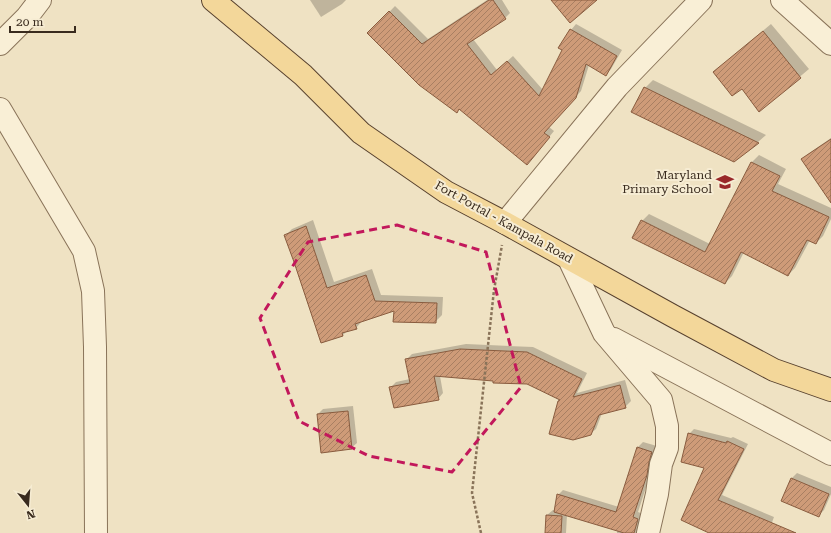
<svg xmlns="http://www.w3.org/2000/svg" width="831" height="533" viewBox="0 0 831 533" font-family="'Roboto Serif',serif">
<style>
.shadow{fill:#0003}
.building{fill:url(#building-hatch);stroke:#895c3f}
.lines{fill:none;stroke-linecap:round;stroke-linejoin:round}
.street-casing{stroke:#897359;stroke-width:24}
.primary-casing{stroke:#57412e;stroke-width:24}
.path{stroke:#897359;stroke-width:2.5;stroke-dasharray:3 2;stroke-linecap:butt}
.street{stroke:#f9efd6;stroke-width:22}
.primary{stroke:#f3d79a;stroke-width:22}
.marked{fill:none;stroke:#c2185b;stroke-width:3;stroke-dasharray:8 5;stroke-linejoin:round}
.labels{text-anchor:middle;stroke-width:4;stroke-linejoin:round;paint-order:stroke}
.poi-label{font-size:12px;fill:#392b1e;stroke:#f6ecd3;text-anchor:end}
.street-label{font-size:12px;fill:#392b1e;stroke:#f6ecd3}
</style>
<defs>
<pattern id="building-hatch" width="6" height="6" patternUnits="userSpaceOnUse"><rect width="6" height="6" fill="#ce9b78"/><path d="M-1 1l2-2M0 6l6-6M5 7l2-2" fill="none" stroke="#a87f62"/></pattern>
</defs>
<rect width="100%" height="100%" fill="#efe2c3"/>
<g class="shadow">
<path d="M310 0H346L342 4 321 17Z"/>
<path d="M487 0H502L510 13 505 18 473 39 497 70 513 56 543 90 563 50 571 30 576 24 622 50 611 69 606 75 589 65 581 91 549 127 554 131 532 158 460 108 457 111 369 33 395 6 428 39Z"/>
<path d="M771 24 809 69 759 111 742 87 714 72Z"/>
<path d="M653 80 766 135 758 142 733 161 645 88Z"/>
<path d="M831 138V201L802 160 808 154Z"/>
<path d="M759 155 786 169 778 184 831 208V219L823 236 816 243 810 240 795 268 788 275 744 252 732 276 725 283 642 221 649 214 710 244 752 162Z"/>
<path d="M313 220 334 282 372 269 381 295 443 297 442 315 435 322 395 309 363 320 356 328 347 331 343 335 285 236 292 229Z"/>
<path d="M466 344 533 347 587 373 577 393 625 380 631 401 625 407 602 413 596 429 590 434 560 400 527 383 440 376 443 393 438 399 391 387 396 382 410 379 406 360 412 354Z"/>
<path d="M353 406 357 443 351 448 318 414 323 409Z"/>
<path d="M694 429 731 438 733 437 748 444 722 495 774 517 768 533H712L705 467 689 434Z"/>
<path d="M643 442 657 446 652 469 638 512 643 514 637 533H617V530L567 515 566 533H546L547 515 553 510H556L558 495 563 490 619 507 638 447Z"/>
<path d="M797 473 831 487V494L824 510 819 515 792 478Z"/>
</g>
<g class="building">
<path d="M489 0H493L506 19 467 44 491 75 507 61 539 96 562 50 558 48 570 29 617 56 606 76 586 64 576 98 544 133 550 137 527 165 459 109 457 113 419 85 367 33 389 11 422 44Z"/>
<path d="M551 0H597L570 23Z"/>
<path d="M763 31 801 78 759 112 742 89 732 96 713 72Z"/>
<path d="M644 87 695 112 759 143 734 162 631 112Z"/>
<path d="M831 139V203L801 159Z"/>
<path d="M751 162 780 176 772 191 829 217 816 244 807 240 788 276 741 252 725 284 632 238 641 220 705 252Z"/>
<path d="M306 226 327 288 366 275 375 301 437 303 436 323 393 322 394 311 355 324 357 329 342 333 343 336 321 343 294 262 284 235Z"/>
<path d="M460 349 527 352 582 379 573 397 620 385 626 408 599 415 591 435 573 440 549 434 558 401 560 400 527 384 493 383V381L434 376 439 400 394 408 389 387 410 383 405 359Z"/>
<path d="M348 411 352 449 321 453 317 414Z"/>
<path d="M688 433 726 443 727 441 744 449 718 500 796 533H709L681 520 704 468 681 462Z"/>
<path d="M637 447 652 452 649 462 647 475 633 517 638 519 634 533H624L554 512 557 494 616 512Z"/>
<path d="M791 478 829 494 819 517 781 501Z"/>
<path d="M546 515 562 516 561 533H545Z"/>
</g>
<g class="lines">
<g class="street-casing">
<g id="street">
<path d="M782 0 831 44"/>
<path d="M0 44 27 17 40 0"/>
<path d="M0 109 84 251 93 291 95 347 96 533"/>
<path d="M505 223 617 87 701 0"/>
<path d="M569 259 604 333 661 400 667 426V448L661 464 657 494 648 533"/>
<path d="M614 339 831 454"/>
</g>
</g>
<g class="primary-casing">
<path id="primary" d="M213 0 303 75 361 133 446 192 505 223 673 316 774 370 831 390"/>
</g>
<path class="path" d="M481 533 472 493 494 290 502 245"/>
<use href="#street" class="street"/>
<use href="#primary" class="primary"/>
</g>
<path class="marked" d="M397 225 486 252 521 387 452 472 369 456 299 421 260 318 308 242Z"/>
<defs>
<g id="school-bare" transform="scale(1.38)"><path d="M0-5L7-2L0 1L-7-2ZM-4 1L0 2.5L4 1V4Q0 6-4 4Z" fill="#992829" stroke="#f6ecd3" stroke-width="2.5" paint-order="stroke"/></g>
</defs>
<g fill-rule="evenodd">
<use href="#school-bare" x="725" y="182"/>
</g>
<g class="labels">
<g class="poi-label">
<text x="712" y="179">Maryland<tspan x="712" dy="14">Primary School</tspan></text>
</g>
<g class="street-label">
<text transform="translate(504 222) rotate(29)" y="4">Fort Portal - Kampala Road</text>
</g>
</g>
<g transform="translate(28 505) rotate(163)" stroke="#f6ecd3" stroke-width="3" paint-order="stroke">
<path d="M0-3L7 15L0 10L-7 15Z" fill="#392b1e"/>
<text y="-6" font-size="11" font-weight="bold" text-anchor="middle" fill="#392b1e">N</text>
</g>
<path d="M10 26v6h65v-6" fill="none" stroke="#392b1e" stroke-width="2"/>
<text x="16" y="26" font-size="12" fill="#392b1e" stroke="#f6ecd3" stroke-width="3" paint-order="stroke">20 m</text>
</svg>
